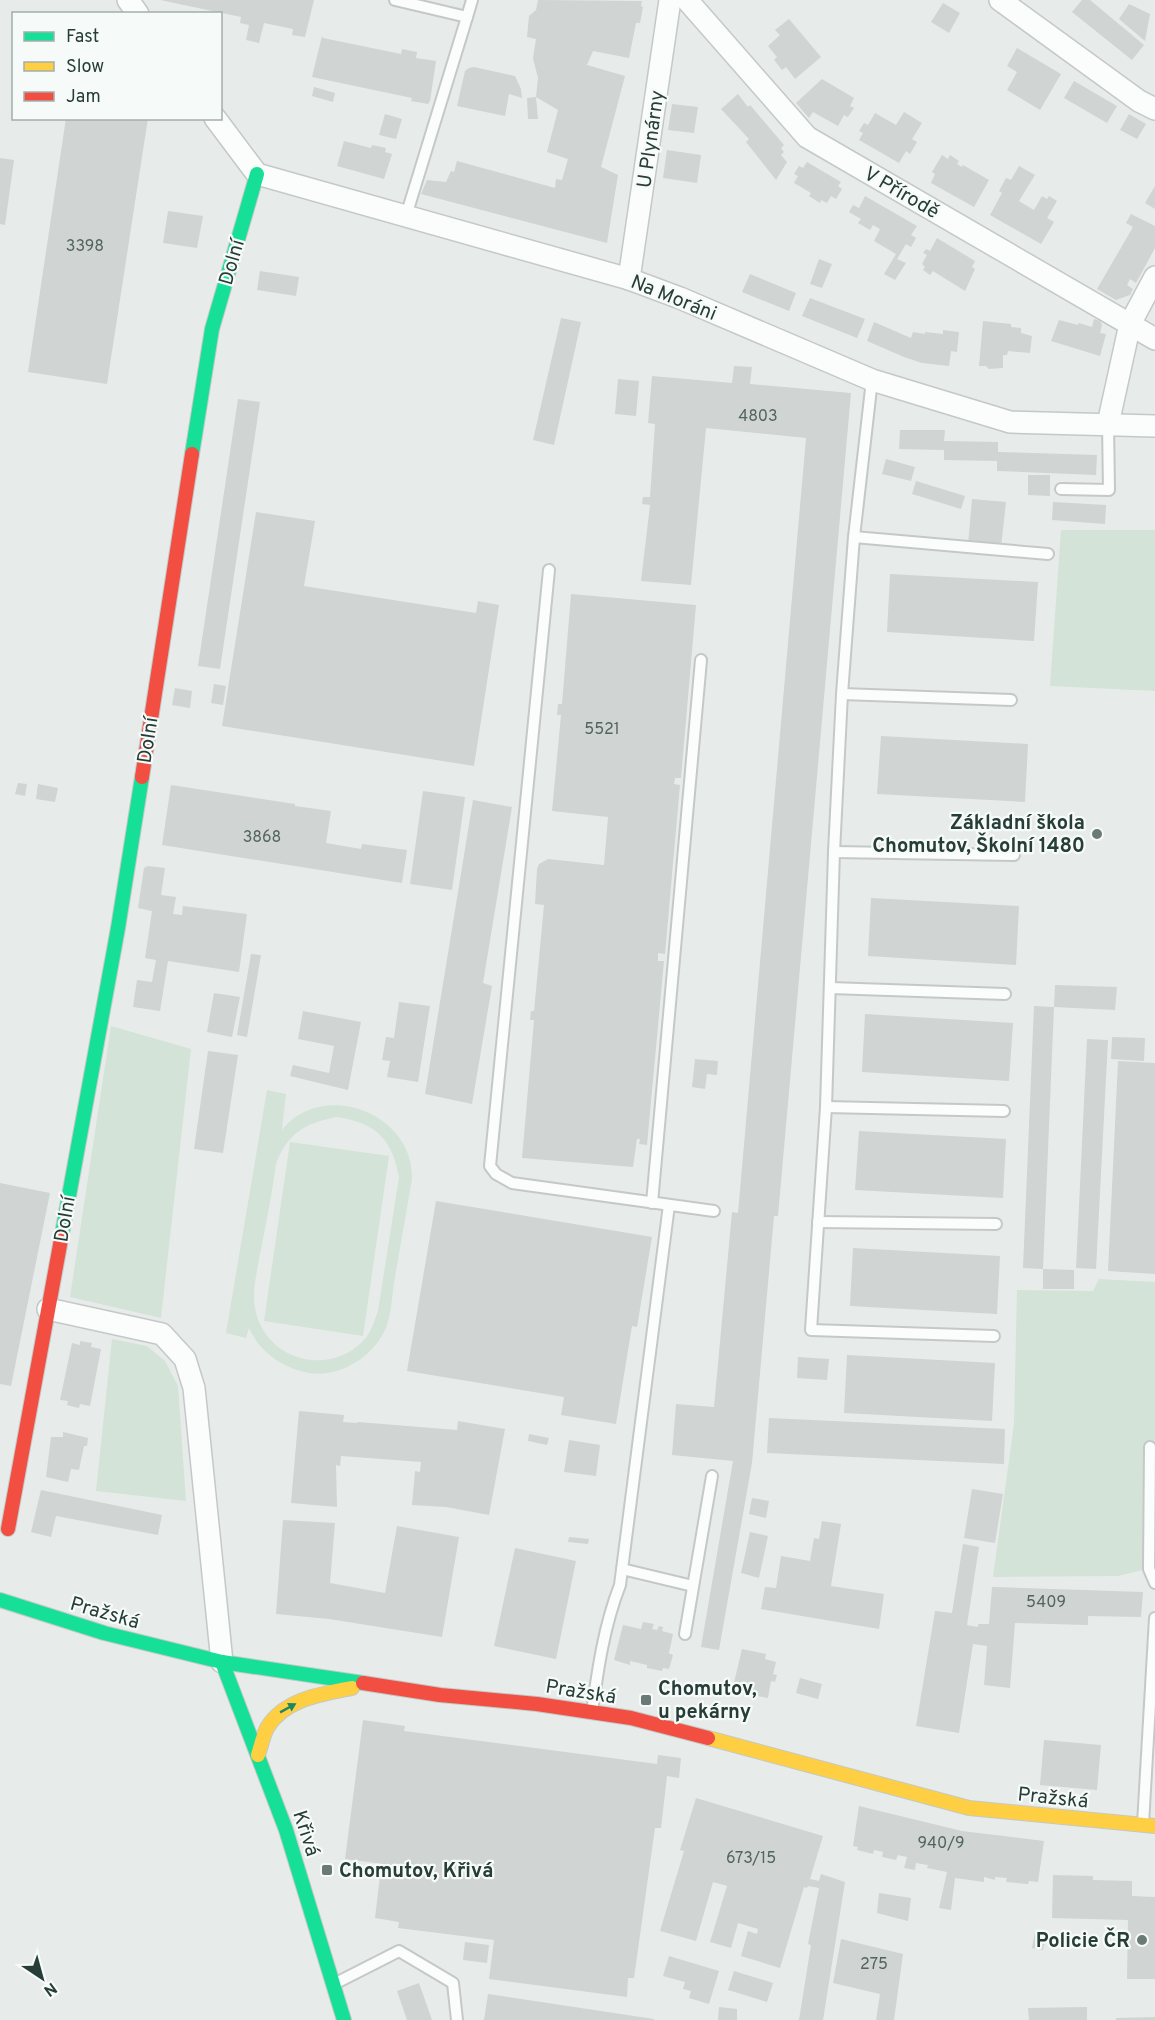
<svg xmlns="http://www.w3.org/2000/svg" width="1155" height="2020" viewBox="0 0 1155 2020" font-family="Overpass,sans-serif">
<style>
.green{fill:#d3e3d7;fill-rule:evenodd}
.building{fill:#d0d4d3}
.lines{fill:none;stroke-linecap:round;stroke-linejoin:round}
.lane-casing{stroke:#c4c9c7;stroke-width:14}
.street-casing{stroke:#c4c9c7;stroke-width:24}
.fast-casing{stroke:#c3c9c7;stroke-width:16}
.slow-casing{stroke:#c3c9c7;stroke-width:16}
.jam-casing{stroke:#c3c9c7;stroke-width:16}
.lane{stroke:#fbfcfc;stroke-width:10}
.street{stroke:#fbfcfc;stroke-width:21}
.fast{stroke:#16e098;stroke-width:14}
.slow{stroke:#ffcf43;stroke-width:14}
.jam{stroke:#f24e42;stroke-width:14}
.oneway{fill:#1f8663}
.poi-dot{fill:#6a7a76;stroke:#f6faf8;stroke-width:2}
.labels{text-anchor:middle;stroke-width:4.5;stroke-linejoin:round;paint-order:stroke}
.number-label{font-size:16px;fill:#52645f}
.street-label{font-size:20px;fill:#273d37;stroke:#f6faf8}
.poi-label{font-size:20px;font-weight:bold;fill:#273d37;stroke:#f6faf8;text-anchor:end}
</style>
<rect width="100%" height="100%" fill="#e7ecea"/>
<g class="green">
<path d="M1061 530H1155V691L1050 686Z"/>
<path d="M111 1026 191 1049 161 1318 70 1297Z"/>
<path d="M267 1090 286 1094 282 1130C323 1079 414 1113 412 1179 406 1214 400 1248 394 1283 392 1297 391 1315 386 1328 373 1357 340 1378 309 1373 283 1368 260 1353 249 1328L246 1338 226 1333ZM337 1117C376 1123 392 1139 399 1177L378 1311C374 1322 371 1332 364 1340 329 1378 264 1360 255 1308 252 1291 257 1271 260 1254 266 1224 272 1194 276 1164 288 1132 306 1123 337 1117Z"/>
<path d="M290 1142 389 1156 363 1336 264 1321Z"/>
<path d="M1099 1279 1155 1282V1567L1118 1576 993 1577 1014 1424 1017 1290 1093 1291Z"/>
<path d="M112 1339 147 1346 165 1361 178 1386 186 1501 96 1491Z"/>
</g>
<g class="building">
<path d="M160 0H314L305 37 292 35 293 29 264 23 259 43 246 40 249 25 240 23 241 17Z"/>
<path d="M538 0 642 1 641 6 643 7 640 23H636L629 58 593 51 587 65 625 76 601 167 618 175 607 243 421 194 427 180 446 182 451 171 454 172 457 161 555 188 556 179 562 180 568 159 547 152 558 110 536 97 538 78 533 58 536 39 527 37 529 16 536 10Z"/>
<path d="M1082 0H1090L1144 45 1132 60 1072 12Z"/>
<path d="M943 3 960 13 949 33 931 22Z"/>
<path d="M1129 4 1150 14 1145 41 1119 19Z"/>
<path d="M789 19 821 57 795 79 786 67 782 70 774 60 777 57 768 46 780 35 775 30Z"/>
<path d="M322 36 323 38 401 54 402 49 417 52 416 58 436 61 430 101 428 104 411 101 412 98 312 77Z"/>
<path d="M1017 48 1061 74 1040 110 1007 90 1017 72 1007 66Z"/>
<path d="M474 67 515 76 521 89 522 98 509 94 505 116 457 106 465 71 469 68Z"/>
<path d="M822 79 854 98 850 106 854 108 848 117 844 115 838 126 813 112 809 118 796 103Z"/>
<path d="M1074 81 1117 106 1107 123 1064 98Z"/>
<path d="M314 87 335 93 333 102 312 96Z"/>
<path d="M738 94 748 107 750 105 784 145 781 148 784 152 781 155 787 162 776 180 746 142 749 139 721 109Z"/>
<path d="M536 97 538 119H528L527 98Z"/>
<path d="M672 104 698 107 694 133 668 130Z"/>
<path d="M904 112 922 123 912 139 917 142 910 154 906 151 899 163 859 140 863 133 859 131 864 123 868 125 875 113 896 125Z"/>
<path d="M385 114 402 119 396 139 379 135Z"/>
<path d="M1129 114 1146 124 1137 139 1120 130Z"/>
<path d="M66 118H148L107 384 28 372Z"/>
<path d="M344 141 371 148 372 145 386 148 385 152 392 154 384 179 337 166Z"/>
<path d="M667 150 701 155 697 183 663 178Z"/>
<path d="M942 155 948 159 950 155 959 161 957 164 962 167 963 165 989 180 974 207 931 183 935 174 932 172Z"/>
<path d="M0 158 14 160 5 225 0 224Z"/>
<path d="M807 162 841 182 838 186 842 189 836 199 831 196 827 203 821 200 820 203 809 196 811 193 794 183 798 176 794 174 799 166 803 168Z"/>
<path d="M1019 166 1035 175 1019 201 1034 210 1042 196 1047 199 1049 196 1057 201 1047 218 1054 222 1041 244 990 215 1002 193 999 191 1006 178 1011 180Z"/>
<path d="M1155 186V209L1145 203Z"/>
<path d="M865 196 917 226 911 235 916 238 911 247 906 244 897 259 906 263 895 280 884 274 896 254 874 241 880 229 873 225 870 230 858 223 861 219 849 212 853 205 859 208Z"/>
<path d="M168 211 203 216 197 248 163 243Z"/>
<path d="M1131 214 1155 226V248L1136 283 1130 279 1127 285 1133 289 1130 295 1116 300 1097 289 1133 227 1126 223Z"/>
<path d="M937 238 975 261 972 267 975 269 965 291 933 271 930 275 923 270 925 267 922 264 927 255 923 253 926 249 930 251Z"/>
<path d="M819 259 832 264 822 288 810 284Z"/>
<path d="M260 271 299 277 296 296 257 290Z"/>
<path d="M750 274 796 293 789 311 742 292Z"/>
<path d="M810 298 865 319 857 338 802 316Z"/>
<path d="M561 318 581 322 554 445 533 440Z"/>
<path d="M1094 319 1100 321 1102 325 1100 333 1106 334 1100 356 1051 341 1059 320 1078 325 1079 323 1092 327Z"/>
<path d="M983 321 1011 324V327L1021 328V333L1032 336 1030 353 1008 351 1007 355H1003V368L989 369 986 366H979Z"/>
<path d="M874 322 911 338 913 332 925 334V332L943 334V330L959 332 957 352 951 351 949 366 922 363 904 357 867 341Z"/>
<path d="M734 366 752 367 750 384 851 393 778 1216H774L752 1463 719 1650 701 1647 733 1461 672 1455 676 1404 714 1407 732 1212 738 1213 806 438 706 428 691 585 641 581 650 505 642 504 643 497H650L655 424 648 423 652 376 732 383Z"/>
<path d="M618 379 639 381 636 416 615 414Z"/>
<path d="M238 399 260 402 220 669 198 666Z"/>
<path d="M900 430H945L944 441 998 442V452L1097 455 1096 475 997 471V461L944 460V450L899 449Z"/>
<path d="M886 459 915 467 911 481 882 474Z"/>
<path d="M1028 475H1050V496L1028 495Z"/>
<path d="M916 481 965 496 961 509 912 494Z"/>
<path d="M972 499 1006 502 1001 547 968 545Z"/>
<path d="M1053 502 1106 505 1105 524 1052 520Z"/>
<path d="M256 512 315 521 304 586 476 613 478 601 499 605 474 766 222 726Z"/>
<path d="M890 574 1038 582 1034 641 887 632Z"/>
<path d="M571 594 696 605 681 778H675L674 784 680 785 665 954 658 953V961H664L647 1145 639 1144 640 1139H637L633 1167 522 1158 534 1020H530L531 1011H534L544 905 535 904 537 869 539 864 548 859 604 865 608 817 552 811 561 715H557L558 704H562Z"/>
<path d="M214 684 226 686 223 705 211 703Z"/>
<path d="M175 688 192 691 190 708 172 705Z"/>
<path d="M881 736 1028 744 1025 802 877 794Z"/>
<path d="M18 783 27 784 25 796 15 794Z"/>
<path d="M38 784 58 788 55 802 36 799Z"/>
<path d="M171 785 295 804V806L331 811 326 843 361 849 362 844 407 850 402 883 162 845Z"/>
<path d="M423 791 465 797 452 890 410 884Z"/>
<path d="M473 800 512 807 483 983 492 986 472 1104 425 1094Z"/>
<path d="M148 866 165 868 161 895 176 897 173 914 182 915 183 906 247 914 239 972 168 961 160 1011 133 1007 137 980 152 982 156 960 145 958 152 911 138 908 144 868Z"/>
<path d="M871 898 1019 906 1016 965 868 956Z"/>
<path d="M251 954 261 955 247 1037 237 1035Z"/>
<path d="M1055 985 1117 987 1115 1010 1054 1007Z"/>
<path d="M214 993 240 997 232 1037 207 1032Z"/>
<path d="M399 1002 430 1006 418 1082 387 1077 390 1061 382 1060 386 1037 394 1038Z"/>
<path d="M1034 1006 1054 1007 1043 1269 1023 1268Z"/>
<path d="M303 1011 361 1022 348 1090 290 1076 293 1065 329 1073 334 1046 298 1039Z"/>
<path d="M865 1014 1013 1023 1009 1081 862 1072Z"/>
<path d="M1112 1037 1145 1038 1144 1061 1111 1059Z"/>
<path d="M1087 1039 1108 1040 1096 1269 1076 1268Z"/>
<path d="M208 1051 238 1055 223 1153 194 1149Z"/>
<path d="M695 1059 718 1061 717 1075 707 1074 705 1089 692 1087Z"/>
<path d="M1118 1061 1155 1063V1274L1108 1271Z"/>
<path d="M859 1131 1006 1139 1003 1198 855 1190Z"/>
<path d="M0 1183 50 1193 11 1386 0 1384Z"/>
<path d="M436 1201 652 1237 637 1327 632 1326 616 1424 561 1415 564 1397 407 1371Z"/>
<path d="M853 1248 1000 1256 997 1314 850 1306Z"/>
<path d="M1043 1269 1074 1270V1289H1043Z"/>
<path d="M80 1341 92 1343 91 1347 101 1349 90 1406 80 1404 79 1408 67 1405 68 1401 60 1400 72 1343 80 1345Z"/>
<path d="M847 1355 995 1363 992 1421 844 1413Z"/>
<path d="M798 1357 829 1359 827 1380 797 1378Z"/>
<path d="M299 1411 344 1415 343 1422 357 1423 358 1422 457 1430 458 1421 505 1429 489 1515 446 1507 412 1505 415 1471 420 1472 421 1462 341 1456 340 1466 336 1465 337 1507 291 1503Z"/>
<path d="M769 1418 1005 1429 1004 1464 767 1453Z"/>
<path d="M63 1432 88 1438 87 1446H84L79 1470 71 1469 68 1482 46 1477 51 1437H63Z"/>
<path d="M529 1434 549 1438 547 1445 528 1441Z"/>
<path d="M569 1440 600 1445 596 1476 564 1472Z"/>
<path d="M972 1489 1003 1494 995 1543 964 1538Z"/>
<path d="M41 1490 162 1515 158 1535 56 1516 51 1537 31 1532Z"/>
<path d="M752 1498 769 1501 766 1518 749 1514Z"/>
<path d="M283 1520 335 1523 330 1583 385 1593 397 1526 459 1537 442 1637 329 1619 276 1614Z"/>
<path d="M822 1521 841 1524 831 1586 884 1594 879 1629 761 1609 765 1587 776 1588 781 1556 810 1561 814 1538 819 1539Z"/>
<path d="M750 1532 768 1536 759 1578 741 1573Z"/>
<path d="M569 1537 589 1539 588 1544 568 1542Z"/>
<path d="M963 1544 979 1547 967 1625 978 1627V1624H989L992 1587 1143 1592 1141 1617 1088 1616V1625L1015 1623 1010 1688 984 1685 987 1646 973 1644 959 1733 916 1726 935 1611 952 1613Z"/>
<path d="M515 1548 576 1561 556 1659 494 1646Z"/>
<path d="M643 1622 654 1624 652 1629 657 1630 659 1626 663 1627 662 1631 673 1634 669 1653 666 1652 673 1655 669 1669 663 1668 662 1671 647 1668V1665L630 1661V1665L614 1660 623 1625 641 1629Z"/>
<path d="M742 1649 766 1654 765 1659 776 1662 773 1674 777 1675 775 1682 771 1681 768 1698 732 1691Z"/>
<path d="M800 1678 822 1684 818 1699 796 1693Z"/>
<path d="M363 1720 405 1726 404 1731 657 1764 658 1755 681 1758 679 1778 667 1776 661 1828H655L634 1978H628L627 1997 489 1979 494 1940 398 1928 399 1922 375 1918 381 1867 405 1870 406 1867 345 1859Z"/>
<path d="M1044 1740 1101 1745 1097 1790 1040 1785Z"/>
<path d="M696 1798 823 1836 810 1879 819 1881 821 1874 845 1882 823 2020H799L811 1945 808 1944 819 1888 808 1886 807 1888 804 1887 780 1968 741 1956 748 1931 757 1934 758 1929 738 1923 731 1948 710 1942 727 1886 713 1882 696 1941 660 1931 684 1851 680 1850Z"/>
<path d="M859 1806 962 1831 1044 1841 1038 1882 1029 1881 1028 1884 1006 1882 1007 1878 995 1877V1880L984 1877V1882L955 1878 951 1910 939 1908 947 1872 927 1868 928 1865 916 1863 915 1870 904 1868 907 1857 898 1855 896 1860 882 1857 883 1852 874 1850 873 1854 857 1850 858 1847 853 1846Z"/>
<path d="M1053 1875 1093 1876V1880L1132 1881V1896L1155 1897V1979H1127L1128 1920 1052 1918Z"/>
<path d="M879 1893 911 1898 908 1921 877 1913Z"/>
<path d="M1035 1932 1042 1933 1041 1940 1045 1941 1043 1950 1032 1948Z"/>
<path d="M841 1939 903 1954 894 2020H876L880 1994 833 1983Z"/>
<path d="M465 1942 489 1945 487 1963 463 1960Z"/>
<path d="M669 1956 719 1971 709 2004 689 1998 691 1991 683 1989 685 1982 663 1976Z"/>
<path d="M734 1971 773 1983 767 2002 728 1990Z"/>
<path d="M419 1983 432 2020H407L397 1991Z"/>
<path d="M488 1994 654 2019V2020H484Z"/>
<path d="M719 2007 737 2009V2020H718Z"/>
<path d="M1087 2007V2020H1029L1028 2008Z"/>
<path d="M1155 2017V2020H1116V2018Z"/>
</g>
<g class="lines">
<g class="lane-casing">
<g id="lane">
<path d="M395 0 467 17 406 216"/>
<path d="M467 17 472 0"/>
<path d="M872 380 854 537 842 694 834 852 826 1107 811 1330 994 1336"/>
<path d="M1061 489 1109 490 1108 424"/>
<path d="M854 537 1048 554"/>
<path d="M549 570 490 1166 496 1174 512 1183 714 1211"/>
<path d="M842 694 1011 700"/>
<path d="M834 852 1014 855"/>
<path d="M830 988 1005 994"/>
<path d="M826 1107 1004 1111"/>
<path d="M652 1203 701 660"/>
<path d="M818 1222 996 1224"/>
<path d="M1150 1447 1149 1569 1155 1583"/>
<path d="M622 1569 693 1586"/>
<path d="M685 1634 712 1476"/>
<path d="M592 1712C598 1668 604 1626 620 1585L669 1205"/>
<path d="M1143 1824 1155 1618"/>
<path d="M336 1983 399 1951 453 1983 457 2020"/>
</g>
</g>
<g class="street-casing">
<g id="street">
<path d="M128 0 138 14"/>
<path d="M687 0 807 137 1155 339"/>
<path d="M1000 0 1139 101 1155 109"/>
<path d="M215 118 257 174 629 279 680 298 872 380 1010 422 1155 426"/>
<path d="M629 279 670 0"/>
<path d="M1108 424 1130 324 1155 277"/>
<path d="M48 1309 162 1334 185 1359 194 1388 222 1662"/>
</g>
</g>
<g class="fast-casing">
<g id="fast">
<path d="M192 454 212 329 257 174"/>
<path d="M62 1234 118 928 142 777"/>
<path d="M0 1600 104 1633 222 1662 363 1683"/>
<path d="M222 1662 286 1830 344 2020"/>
</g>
</g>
<g class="slow-casing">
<g id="slow">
<path d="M708 1738 969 1808 1155 1826"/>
<path d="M258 1755C261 1746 263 1736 267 1728 284 1699 322 1694 352 1688"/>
</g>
</g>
<g class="jam-casing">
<g id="jam">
<path d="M142 777 192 454"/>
<path d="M8 1529 62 1234"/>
<path d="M363 1683 440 1695 537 1704 631 1718 708 1738"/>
</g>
</g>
<use href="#lane" class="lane"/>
<use href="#street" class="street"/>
<use href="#fast" class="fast"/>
<use href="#slow" class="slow"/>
<use href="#jam" class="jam"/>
</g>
<defs><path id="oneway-solid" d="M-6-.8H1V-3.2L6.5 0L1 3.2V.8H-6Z" transform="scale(1.5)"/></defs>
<use class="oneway" href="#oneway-solid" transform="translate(288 1708) rotate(-29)"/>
<g class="poi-dot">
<circle cx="1097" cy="834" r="6"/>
<rect x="640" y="1694" width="12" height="12" rx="3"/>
<rect x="321" y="1864" width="12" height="12" rx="3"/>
<circle cx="1142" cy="1940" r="6"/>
</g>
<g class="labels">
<g class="number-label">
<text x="85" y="251">3398</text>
<text x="758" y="421">4803</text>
<text x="602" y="734">5521</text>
<text x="262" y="842">3868</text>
<text x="1046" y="1607">5409</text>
<text x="941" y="1848">940/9</text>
<text x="751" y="1863">673/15</text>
<text x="874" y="1969">275</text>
</g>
<g class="street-label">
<text transform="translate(650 139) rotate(-82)" y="7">U Plynárny</text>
<text transform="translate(902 192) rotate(30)" y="7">V Přírodě</text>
<text transform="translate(231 262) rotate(-74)" y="7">Dolní</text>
<text transform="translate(674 297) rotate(22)" y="7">Na Moráni</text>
<text transform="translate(147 740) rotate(-81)" y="7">Dolní</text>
<text transform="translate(64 1219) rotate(-80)" y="7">Dolní</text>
<text transform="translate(105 1612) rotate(16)" y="7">Pražská</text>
<text transform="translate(581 1691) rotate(9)" y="7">Pražská</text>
<text transform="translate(1053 1797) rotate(6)" y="7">Pražská</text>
<text transform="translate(307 1833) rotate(72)" y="7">Křivá</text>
</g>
<g class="poi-label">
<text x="1085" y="829">Základní škola<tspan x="1085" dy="23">Chomutov, Školní 1480</tspan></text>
<text x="658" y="1695" text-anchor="start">Chomutov,<tspan x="658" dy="23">u pekárny</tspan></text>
<text x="339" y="1877" text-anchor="start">Chomutov, Křivá</text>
<text x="1130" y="1947">Policie ČR</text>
</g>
</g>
<rect x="12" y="12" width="210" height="108" fill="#f6faf8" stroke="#a3aeab" stroke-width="1.5"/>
<rect x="24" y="32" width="30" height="9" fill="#16e098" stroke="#a3aeab" stroke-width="1.5"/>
<text x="66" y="42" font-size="18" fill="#273d37">Fast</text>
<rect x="24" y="62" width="30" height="9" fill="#ffcf43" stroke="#a3aeab" stroke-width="1.5"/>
<text x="66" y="72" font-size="18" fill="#273d37">Slow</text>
<rect x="24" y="92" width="30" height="9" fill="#f24e42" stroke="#a3aeab" stroke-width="1.5"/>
<text x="66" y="102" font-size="18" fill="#273d37">Jam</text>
<g transform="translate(42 1978) rotate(144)" stroke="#f6faf8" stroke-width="4.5" paint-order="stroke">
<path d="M0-4.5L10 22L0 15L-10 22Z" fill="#273d37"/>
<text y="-9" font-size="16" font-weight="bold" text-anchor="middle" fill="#273d37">N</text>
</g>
</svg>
